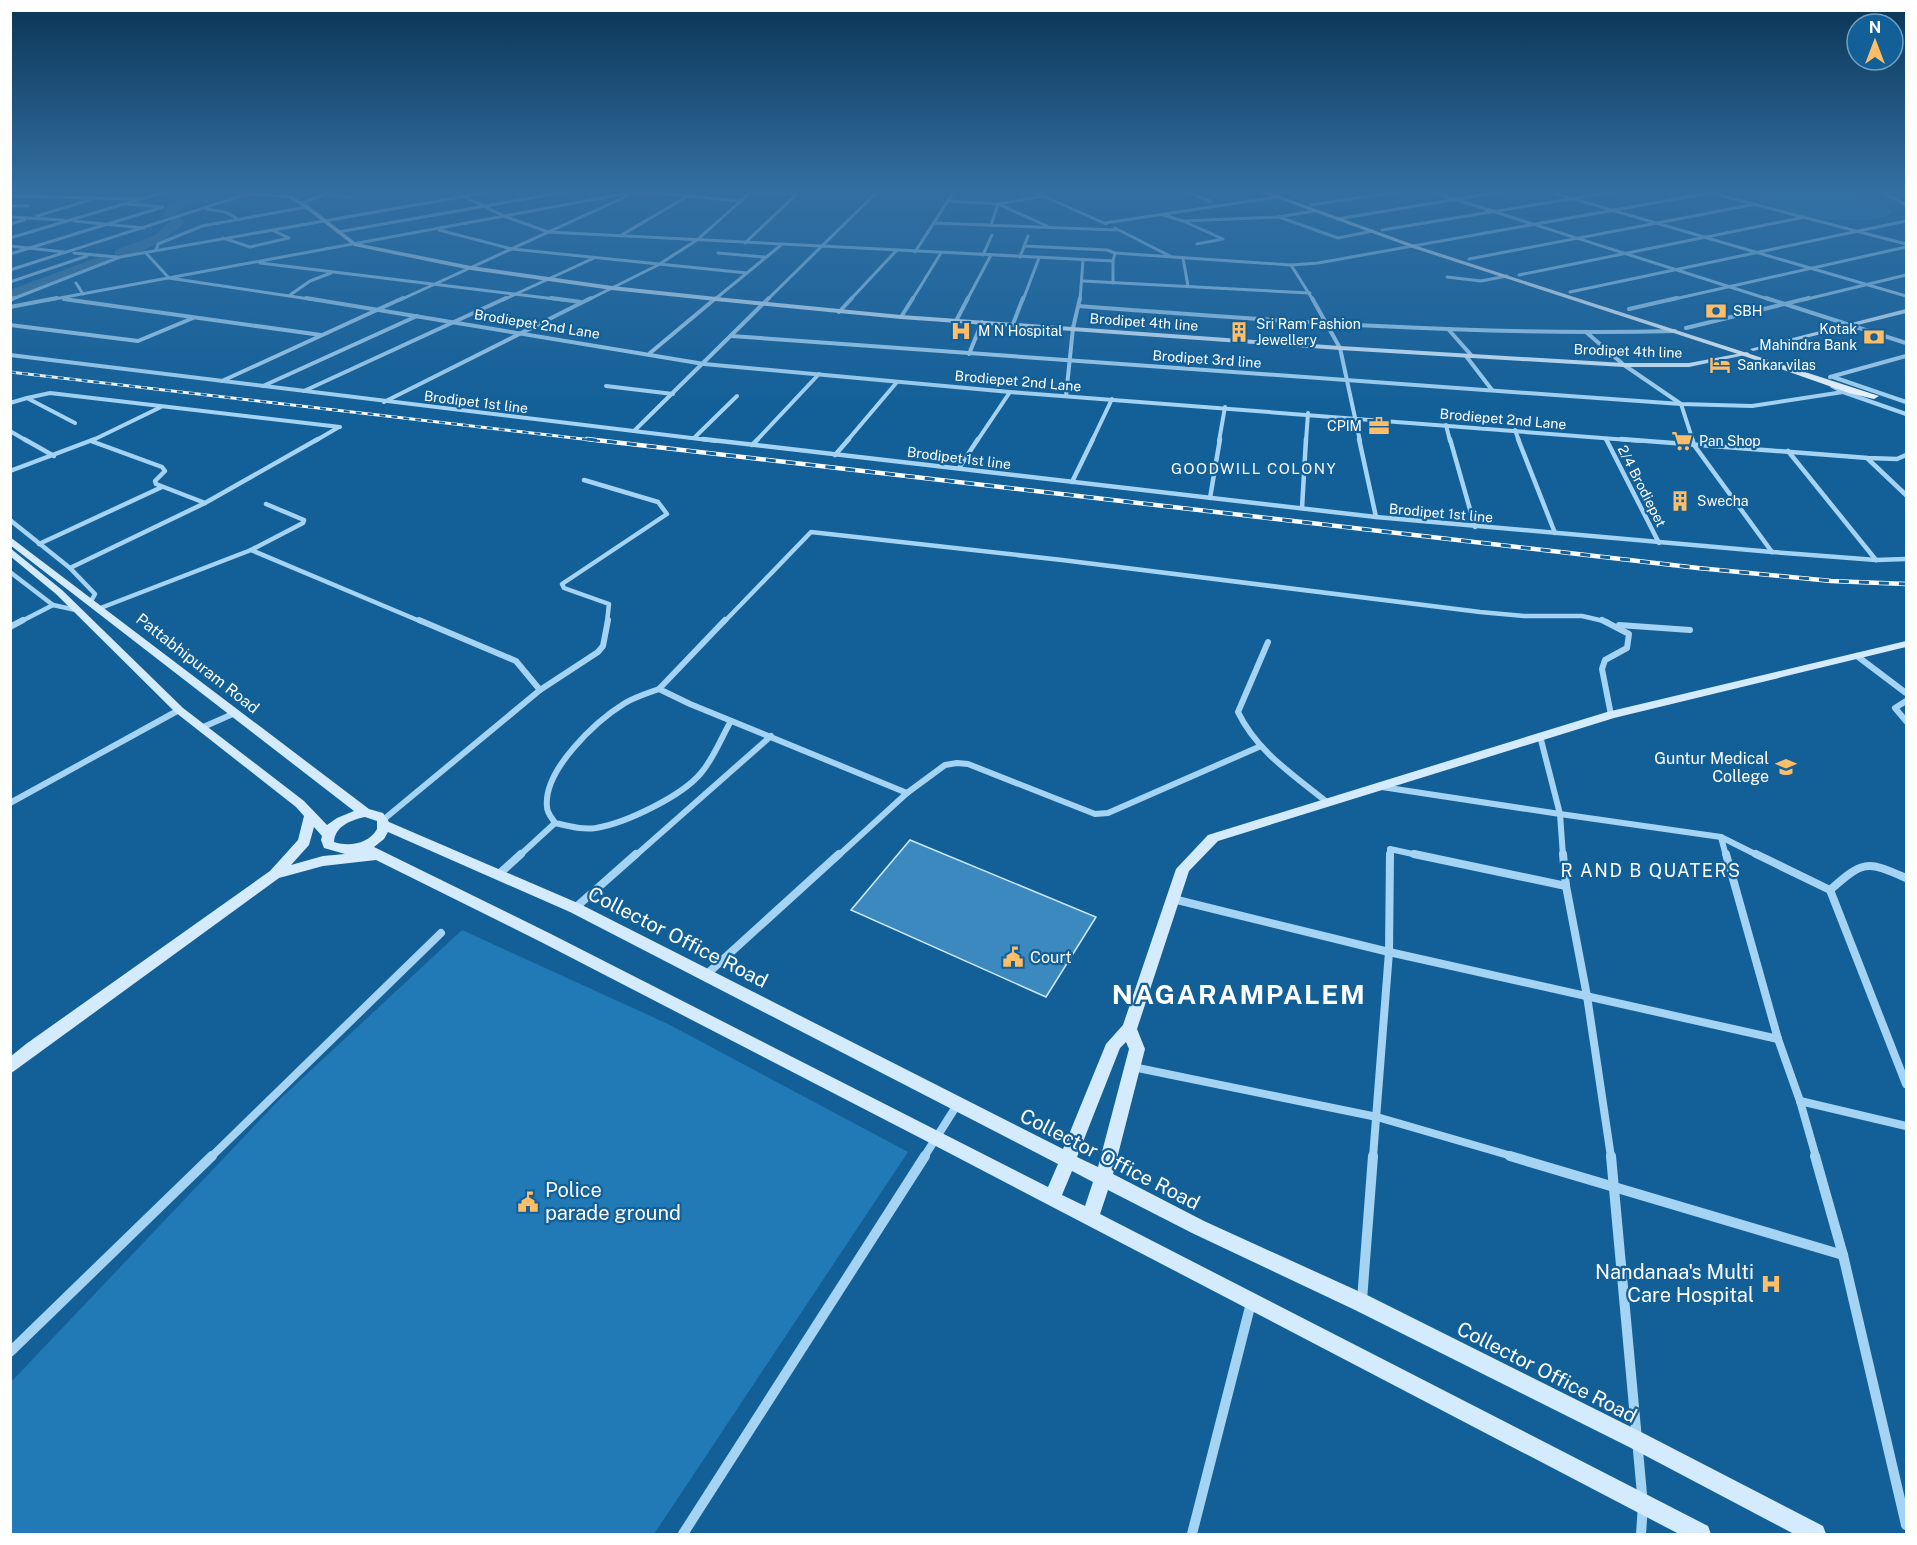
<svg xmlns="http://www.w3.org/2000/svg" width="1917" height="1545" viewBox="0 0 1917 1545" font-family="'Public Sans',sans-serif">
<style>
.green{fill:#2179b5}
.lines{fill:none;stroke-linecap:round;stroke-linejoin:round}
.river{fill:#40779f;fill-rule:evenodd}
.building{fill:#3c89c0;stroke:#cdeafd;stroke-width:1.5}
.street-far5{stroke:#a5d3f3;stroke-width:3}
.street-far4{stroke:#a5d3f3;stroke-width:4}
.street-far3{stroke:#a5d3f3;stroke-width:4.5}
.street-far2{stroke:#a5d3f3;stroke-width:6}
.street-far1{stroke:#a5d3f3;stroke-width:8}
.street{stroke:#a5d3f3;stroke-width:10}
.secondary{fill:#d4ebfd;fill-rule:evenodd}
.primary{fill:#f1f8ff;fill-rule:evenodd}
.rail-far1-casing{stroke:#fff;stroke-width:3}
.rail-casing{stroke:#fff;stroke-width:4.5}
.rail-far1{stroke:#136098;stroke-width:2;stroke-dasharray:6;stroke-linecap:butt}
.rail{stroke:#136098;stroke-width:3;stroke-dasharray:10;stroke-linecap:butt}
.labels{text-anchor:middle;stroke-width:4.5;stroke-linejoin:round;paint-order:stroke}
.far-poi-label{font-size:14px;fill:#fff;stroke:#136098;text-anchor:start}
.far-street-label{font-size:14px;fill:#fff;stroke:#136098}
.far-neighbourhood-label{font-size:15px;letter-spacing:1.5px;fill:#fff;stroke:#136098}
.street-label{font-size:16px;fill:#fff;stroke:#136098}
.poi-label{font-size:16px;fill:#fff;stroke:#136098;text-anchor:end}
.neighbourhood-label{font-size:18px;letter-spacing:1.5px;fill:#fff;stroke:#136098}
.near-street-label{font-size:20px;fill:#fff;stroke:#136098}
.near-poi-label{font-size:20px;fill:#fff;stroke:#136098;text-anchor:start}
.near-district-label{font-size:27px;font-weight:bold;letter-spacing:1.5px;fill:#fff;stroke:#136098}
</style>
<rect width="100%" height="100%" fill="#136098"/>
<g class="green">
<path d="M1760 190C1787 190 1878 186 1892 213 1871 229 1768 216 1752 195Z"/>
<path d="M462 930 668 1024 908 1152 654 1534H11V1382L280 1099Z"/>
</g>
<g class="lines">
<g class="river">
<path d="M200 190 211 192 176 212 184 222C173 236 135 260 116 256L114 253 116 250 155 235 171 221 163 214 167 207Z"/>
<path d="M104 255 111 259 109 262 10 299V290Z"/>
</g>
</g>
<path class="building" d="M910 840 1096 917 1046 997 851 910Z"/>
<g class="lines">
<g class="street-far5">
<path d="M416 190 453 191 504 216 548 232 1113 261 1115 253 1291 265 1318 263 1726 190"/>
<path d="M1018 190 1037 193 1106 224"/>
<path d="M1183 190 1210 201"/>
<path d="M1426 190 1771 300"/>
<path d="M1543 190 1906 296"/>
<path d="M1700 190 1906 244"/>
<path d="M1879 190 1906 205"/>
<path d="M1129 191 1133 190"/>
<path d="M643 192 741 201"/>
<path d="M750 192 797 194"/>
<path d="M1038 193 1060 190"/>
<path d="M1278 193 1300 190"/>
<path d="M328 195 350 197"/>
<path d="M10 196 136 199"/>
<path d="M948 201 998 204 1043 196"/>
<path d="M302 203 336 190"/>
<path d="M1311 205 1407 190"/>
<path d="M10 206H28"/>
<path d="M206 209 225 212 238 219"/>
<path d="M1163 215 1183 221"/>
<path d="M37 216 90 200"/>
<path d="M10 217 64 220"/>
<path d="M1279 217 1338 238 1373 231"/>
<path d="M1337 219 1512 190"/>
<path d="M74 221 144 228"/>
<path d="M934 223 1117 230"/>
<path d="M1105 223 1277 197"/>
<path d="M10 224 24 220"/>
<path d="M991 225 998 204 1047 226"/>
<path d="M1115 228 1170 256"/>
<path d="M439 230 512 249 747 273"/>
<path d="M1382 230 1624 190"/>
<path d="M338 232 576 190"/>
<path d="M620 236 686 197"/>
<path d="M10 238 171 190"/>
<path d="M223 238 250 247 289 238 272 230"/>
<path d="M745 243 801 190"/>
<path d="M1197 244 1223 239 1183 221 1278 217 1314 211"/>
<path d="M10 246 64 252"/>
<path d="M1024 246 1107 250 1115 253"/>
<path d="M156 250 158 244 202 226 307 207"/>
<path d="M145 252 169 278 316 300"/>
<path d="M915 252 955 190"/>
<path d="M74 253 117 257"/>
<path d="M718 253 765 257"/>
<path d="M10 254 163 207 126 204"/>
<path d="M983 255 992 235"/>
<path d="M1020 257 1028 236"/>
<path d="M1183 258 1188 286"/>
<path d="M1469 259 1756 204"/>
<path d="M1113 261V283"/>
<path d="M260 263 563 300"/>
<path d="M1291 265 1313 300"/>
<path d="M10 270 260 190"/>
<path d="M1519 275 1805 217"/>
<path d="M1447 277 1481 281 1507 276"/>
<path d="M1083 281 1310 293"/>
<path d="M10 282 87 256"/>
<path d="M76 283 83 294"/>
<path d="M1570 292 1906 221"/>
<path d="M290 295 310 281 331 273"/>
<path d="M64 299 70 300"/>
<path d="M10 300 120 257 500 190"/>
<path d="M49 300 645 190"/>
<path d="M400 300 627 196"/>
<path d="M503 300 594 258"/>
<path d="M588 300 658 265 697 240 753 190"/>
<path d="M714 300 781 245"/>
<path d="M767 300 879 190"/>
<path d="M850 300 896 251"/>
<path d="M912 300 941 253"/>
<path d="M967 300 991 255"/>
<path d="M1023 300 1039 258"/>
<path d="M1080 300 1083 260"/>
<path d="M1670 300 1906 247"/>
<path d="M1803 300 1906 275"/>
</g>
<g class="street-far4">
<path d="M306 298 704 364 1010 392 1641 441"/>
<path d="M551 298 581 302"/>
<path d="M1312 298 1340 348 1360 441"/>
<path d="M1766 298 1906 343"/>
<path d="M64 299 321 335"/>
<path d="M10 300 14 298"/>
<path d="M1079 306C1278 321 1476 336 1675 331"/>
<path d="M10 307 57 298"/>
<path d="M1629 309 1677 298"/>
<path d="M839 312 852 298"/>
<path d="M901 317 913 298"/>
<path d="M956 321 968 298"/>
<path d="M1013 324 1023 298"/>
<path d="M10 325 138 341 193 318"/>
<path d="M1686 328 1809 298"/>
<path d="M1448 329 1472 356"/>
<path d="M1586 332 1624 365 1681 404 1693 441"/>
<path d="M731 336 1681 404 1752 406 1843 392 1832 386"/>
<path d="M650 353 716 298"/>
<path d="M969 354 982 322"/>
<path d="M10 355 716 441"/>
<path d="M1466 356 1492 390"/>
<path d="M1830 377 1906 356"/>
<path d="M1833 377 1906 402"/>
<path d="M222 381 403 298"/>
<path d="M263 386 417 316"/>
<path d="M606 386 673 394"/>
<path d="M304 391 506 298"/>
<path d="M1843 392 1906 414"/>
<path d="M1066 396 1073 328 1080 298"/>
<path d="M27 398 50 393 340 427"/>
<path d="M384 402 591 298"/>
<path d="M10 403 27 398 75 423"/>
<path d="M1446 425 1450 441"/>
<path d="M1515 430 1519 441"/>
<path d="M10 431 27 441"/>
<path d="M634 431 769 298"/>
<path d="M694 438 737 396"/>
<path d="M91 441 161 407"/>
<path d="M315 441 339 427"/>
<path d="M756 441 819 374"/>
<path d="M847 441 897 382"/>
<path d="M977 441 1010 392"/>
<path d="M1092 441 1112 399"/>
<path d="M1219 441 1225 407"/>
<path d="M1306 441 1308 413"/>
</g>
<g class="street-far3">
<path d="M24 439 54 456"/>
<path d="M703 439 1376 517 1772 552 1876 560 1906 559"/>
<path d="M1359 439 1376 517"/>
<path d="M1450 439 1475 527"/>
<path d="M1518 439 1555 533"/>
<path d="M1606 439 1659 543"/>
<path d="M1621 439 1868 458 1897 459 1906 455"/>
<path d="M1692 439 1694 445 1772 552"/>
<path d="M91 441 162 467 165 471 155 481 156 484 205 503"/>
<path d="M752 445 758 439"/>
<path d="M1788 451 1876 560"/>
<path d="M835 455 849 439"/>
<path d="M1868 459 1906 495"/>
<path d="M959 468 978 439"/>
<path d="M10 471 95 439"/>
<path d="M584 480 658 502 667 514 562 584 564 588 609 604 607 622"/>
<path d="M1072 482 1093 439"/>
<path d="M1210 498 1220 439"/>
<path d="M1302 508 1306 439"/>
<path d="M10 520 70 568 95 594 90 603"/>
<path d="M39 544 162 487"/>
<path d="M251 550 422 622"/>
<path d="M70 568 205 503 318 439"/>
<path d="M10 572 53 605 76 610"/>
<path d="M98 609 251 550 303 523 304 520 266 504"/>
<path d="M20 622 53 605"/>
<path d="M724 622 811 532 1062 560 1480 612 1524 616H1582L1608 622"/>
</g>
<g class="street-far2">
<path d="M725 620 659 689 690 704 907 793"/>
<path d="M1602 620 1629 634 1627 648 1605 660 1602 669 1611 715"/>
<path d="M1619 625 1690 630"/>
<path d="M10 627 23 620"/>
<path d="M1268 642 1238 712C1257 752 1295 776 1328 803"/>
<path d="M1857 656 1906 693"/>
<path d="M659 689C648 693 635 697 625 703 596 721 543 770 547 807 547 813 552 818 555 823 568 826 582 830 596 828 626 823 682 796 701 773 714 758 721 738 731 721"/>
<path d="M540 690 598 652 603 646 608 620"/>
<path d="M1906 701 1895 708 1906 721"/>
<path d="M201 728 235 713"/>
<path d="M1540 736 1560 814 1721 837 1759 856"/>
<path d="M1382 787 1560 814 1563 856"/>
<path d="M10 803 179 710"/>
<path d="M383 820 540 690 516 661 419 620"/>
<path d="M1721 837 1726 856"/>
<path d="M519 856 555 823"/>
<path d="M635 856 771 736"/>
<path d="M838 856 907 793 945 765 957 763 968 764 1095 814 1108 813 1261 746"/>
<path d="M1390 856V849L1422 856"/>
</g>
<g class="street-far1">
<path d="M1390 854 1389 952 1778 1039"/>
<path d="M1414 854 1566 886"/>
<path d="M1563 854 1566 886 1587 996 1611 1157"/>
<path d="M1726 854 1778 1039 1800 1101 1816 1157"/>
<path d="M1756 854 1830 890 1906 1084"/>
<path d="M499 874 521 854"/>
<path d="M1830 890C1863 861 1866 860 1906 878"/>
<path d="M1173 899 1389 952 1373 1157"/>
<path d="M575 908 636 854"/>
<path d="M707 974 839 854"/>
<path d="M1133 1067 1377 1117 1515 1157"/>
<path d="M1800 1101 1906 1126"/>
<path d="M211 1157 441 933"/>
<path d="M924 1157 957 1105"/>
</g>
<g class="street">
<path d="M1510 1156 1843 1255"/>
<path d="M1611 1156 1643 1505 1641 1534"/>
<path d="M1815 1156 1843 1255 1906 1525"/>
<path d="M1362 1300 1373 1156"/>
<path d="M10 1352 212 1156"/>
<path d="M683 1534 925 1156"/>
<path d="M1192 1534 1251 1303"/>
</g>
<g class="secondary">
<path d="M196 190 292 196 309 206 356 243 471 266 612 286 716 297 901 315 1340 346 1624 363H1689L1747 352 1750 354 1689 367H1624L1340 350 901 319 716 301 612 290 471 270 354 246 305 208 289 198Z"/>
<path d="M1906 309V313L1753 351 1750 349Z"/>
<path d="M10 537 369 809 383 813 389 822 580 904 1063 1149 1106 1044 1123 1025 1176 869 1208 835 1607 712 1906 641V647L1614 718 1218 841 1189 871 1137 1029 1145 1049 1113 1174 1204 1221 1369 1296 1645 1434 1823 1526 1826 1534H1794L1631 1448 1355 1310 1192 1233 1108 1190 1100 1214 1708 1526 1711 1534H1679L930 1143 541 942 376 860 323 866 279 878 10 1074V1057L26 1044 270 871 298 840 304 816 296 807 175 712 56 594 10 556V548L62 590 183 708 304 801 327 825 337 818 354 811 10 545ZM365 817 377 821V829C369 844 349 847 334 842 335 826 351 820 365 817ZM314 827 322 836 321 840 324 848 345 854 323 856 291 865 309 845ZM388 832 570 912 1058 1164 1048 1187 551 934 374 847 384 839ZM1126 1042 1129 1049 1098 1167 1077 1157 1120 1048ZM1072 1171 1093 1182 1085 1206 1062 1195Z"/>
</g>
<path class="primary" d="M1255 190H1264L1417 246 1879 396 1874 399 1849 393 1744 356 1413 248Z"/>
<g class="rail-far1-casing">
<path id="rail-far1" d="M10 372 600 441"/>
</g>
<g class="rail-casing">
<path id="rail" d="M587 439 1698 568 1831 581 1906 584"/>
</g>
<use href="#rail-far1" class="rail-far1"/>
<use href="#rail" class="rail"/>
</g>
<linearGradient id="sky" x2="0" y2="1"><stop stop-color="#0a3554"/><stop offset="0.47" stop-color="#336fa2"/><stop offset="1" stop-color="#336fa2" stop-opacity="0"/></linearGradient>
<rect width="1917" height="406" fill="url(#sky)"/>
<defs>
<g id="bank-bare" transform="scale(1.62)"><path d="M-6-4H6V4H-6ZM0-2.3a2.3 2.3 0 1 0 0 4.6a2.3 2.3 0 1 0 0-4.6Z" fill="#ffbd67" stroke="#136098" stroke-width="2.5" paint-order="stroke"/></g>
<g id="hospital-bare" transform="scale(1.62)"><path d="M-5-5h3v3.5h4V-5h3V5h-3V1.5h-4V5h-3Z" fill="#ffbd67" stroke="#136098" stroke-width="2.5" paint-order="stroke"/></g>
<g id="building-bare" transform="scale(1.62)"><path d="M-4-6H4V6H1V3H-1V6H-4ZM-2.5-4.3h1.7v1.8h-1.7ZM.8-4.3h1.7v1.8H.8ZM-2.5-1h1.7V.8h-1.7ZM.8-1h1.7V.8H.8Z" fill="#ffbd67" stroke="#136098" stroke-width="2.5" paint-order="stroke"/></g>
<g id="hotel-bare" transform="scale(1.62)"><path d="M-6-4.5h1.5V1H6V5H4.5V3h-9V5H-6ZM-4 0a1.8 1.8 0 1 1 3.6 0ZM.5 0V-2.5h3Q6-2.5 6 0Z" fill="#ffbd67" stroke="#136098" stroke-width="2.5" paint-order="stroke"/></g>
<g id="office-bare" transform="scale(1.62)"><path d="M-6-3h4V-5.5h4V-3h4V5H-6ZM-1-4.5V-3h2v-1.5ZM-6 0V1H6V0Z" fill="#ffbd67" stroke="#136098" stroke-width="2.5" paint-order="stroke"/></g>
<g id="supermarket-bare" transform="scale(1.62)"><path d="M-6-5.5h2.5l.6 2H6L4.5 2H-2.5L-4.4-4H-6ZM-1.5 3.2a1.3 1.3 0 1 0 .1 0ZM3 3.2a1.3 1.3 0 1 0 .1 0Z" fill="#ffbd67" stroke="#136098" stroke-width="2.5" paint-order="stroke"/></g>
<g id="university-bare" transform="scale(1.62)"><path d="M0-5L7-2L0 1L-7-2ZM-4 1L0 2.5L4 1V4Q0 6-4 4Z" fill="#ffbd67" stroke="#136098" stroke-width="2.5" paint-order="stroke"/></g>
<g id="civic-bare" transform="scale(1.62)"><path d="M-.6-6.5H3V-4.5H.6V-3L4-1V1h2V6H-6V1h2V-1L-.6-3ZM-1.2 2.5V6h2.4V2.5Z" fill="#ffbd67" stroke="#136098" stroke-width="2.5" paint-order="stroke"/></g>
</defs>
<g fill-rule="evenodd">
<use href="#bank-bare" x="1716" y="311"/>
<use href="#hospital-bare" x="961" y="331"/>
<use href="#building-bare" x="1239" y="332"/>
<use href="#bank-bare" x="1874" y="337"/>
<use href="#hotel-bare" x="1720" y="365"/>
<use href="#office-bare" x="1379" y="426"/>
<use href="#supermarket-bare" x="1682" y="441"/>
<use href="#building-bare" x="1680" y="501"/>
<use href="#university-bare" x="1786" y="767"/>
<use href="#civic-bare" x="1013" y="957"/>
<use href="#civic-bare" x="528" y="1202"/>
<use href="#hospital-bare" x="1771" y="1284"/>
</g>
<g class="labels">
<g class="far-poi-label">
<text x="1733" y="316">SBH</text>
<text x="1256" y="329">Sri Ram Fashion<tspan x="1256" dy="16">Jewellery</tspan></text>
<text x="1857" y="334" text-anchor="end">Kotak<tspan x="1857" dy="16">Mahindra Bank</tspan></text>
<text x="978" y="336">M N Hospital</text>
<text x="1737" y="370">Sankar vilas</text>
<text x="1362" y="431" text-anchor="end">CPIM</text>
<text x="1699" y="446">Pan Shop</text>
<text x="1697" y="506">Swecha</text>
</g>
<g class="far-street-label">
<text transform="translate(1144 322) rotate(4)" y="5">Brodipet 4th line</text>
<text transform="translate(537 324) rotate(9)" y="5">Brodiepet 2nd Lane</text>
<text transform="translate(1628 351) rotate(2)" y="5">Brodipet 4th line</text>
<text transform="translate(1207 359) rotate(4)" y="5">Brodipet 3rd line</text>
<text transform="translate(1018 381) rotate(5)" y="5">Brodiepet 2nd Lane</text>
<text transform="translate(476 402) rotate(7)" y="5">Brodipet 1st line</text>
<text transform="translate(1503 419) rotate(5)" y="5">Brodiepet 2nd Lane</text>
<text transform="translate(959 458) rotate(7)" y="5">Brodipet 1st line</text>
<text transform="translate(1642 486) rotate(63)" y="5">2/4 Brodiepet</text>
<text transform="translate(1441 513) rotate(5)" y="5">Brodipet 1st line</text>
</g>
<g class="far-neighbourhood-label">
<text x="1254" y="474">GOODWILL COLONY</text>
</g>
<g class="street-label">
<text transform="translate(198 663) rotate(38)" y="6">Pattabhipuram Road</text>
</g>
<g class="poi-label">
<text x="1769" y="764">Guntur Medical<tspan x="1769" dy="18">College</tspan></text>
<text x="1030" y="963" text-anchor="start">Court</text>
</g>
<g class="neighbourhood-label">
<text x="1651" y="877">R AND B QUATERS</text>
</g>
<g class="near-street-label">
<text transform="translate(678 937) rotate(27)" y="7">Collector Office Road</text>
<text transform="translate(1110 1159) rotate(27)" y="7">Collector Office Road</text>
<text transform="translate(1547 1372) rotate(27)" y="7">Collector Office Road</text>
</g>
<g class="near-poi-label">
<text x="545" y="1197">Police<tspan x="545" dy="23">parade ground</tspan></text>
<text x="1754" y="1279" text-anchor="end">Nandanaa's Multi<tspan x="1754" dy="23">Care Hospital</tspan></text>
</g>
<g class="near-district-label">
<text x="1239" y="1004">NAGARAMPALEM</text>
</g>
</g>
<rect width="1917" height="1545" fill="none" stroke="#ffffff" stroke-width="24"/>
<g transform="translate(1875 42)"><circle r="28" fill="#136098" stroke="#71a0c1" stroke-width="1.5"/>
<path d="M0-4.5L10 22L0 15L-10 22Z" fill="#ffbd67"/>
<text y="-9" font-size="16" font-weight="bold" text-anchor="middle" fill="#ffffff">N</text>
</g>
</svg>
